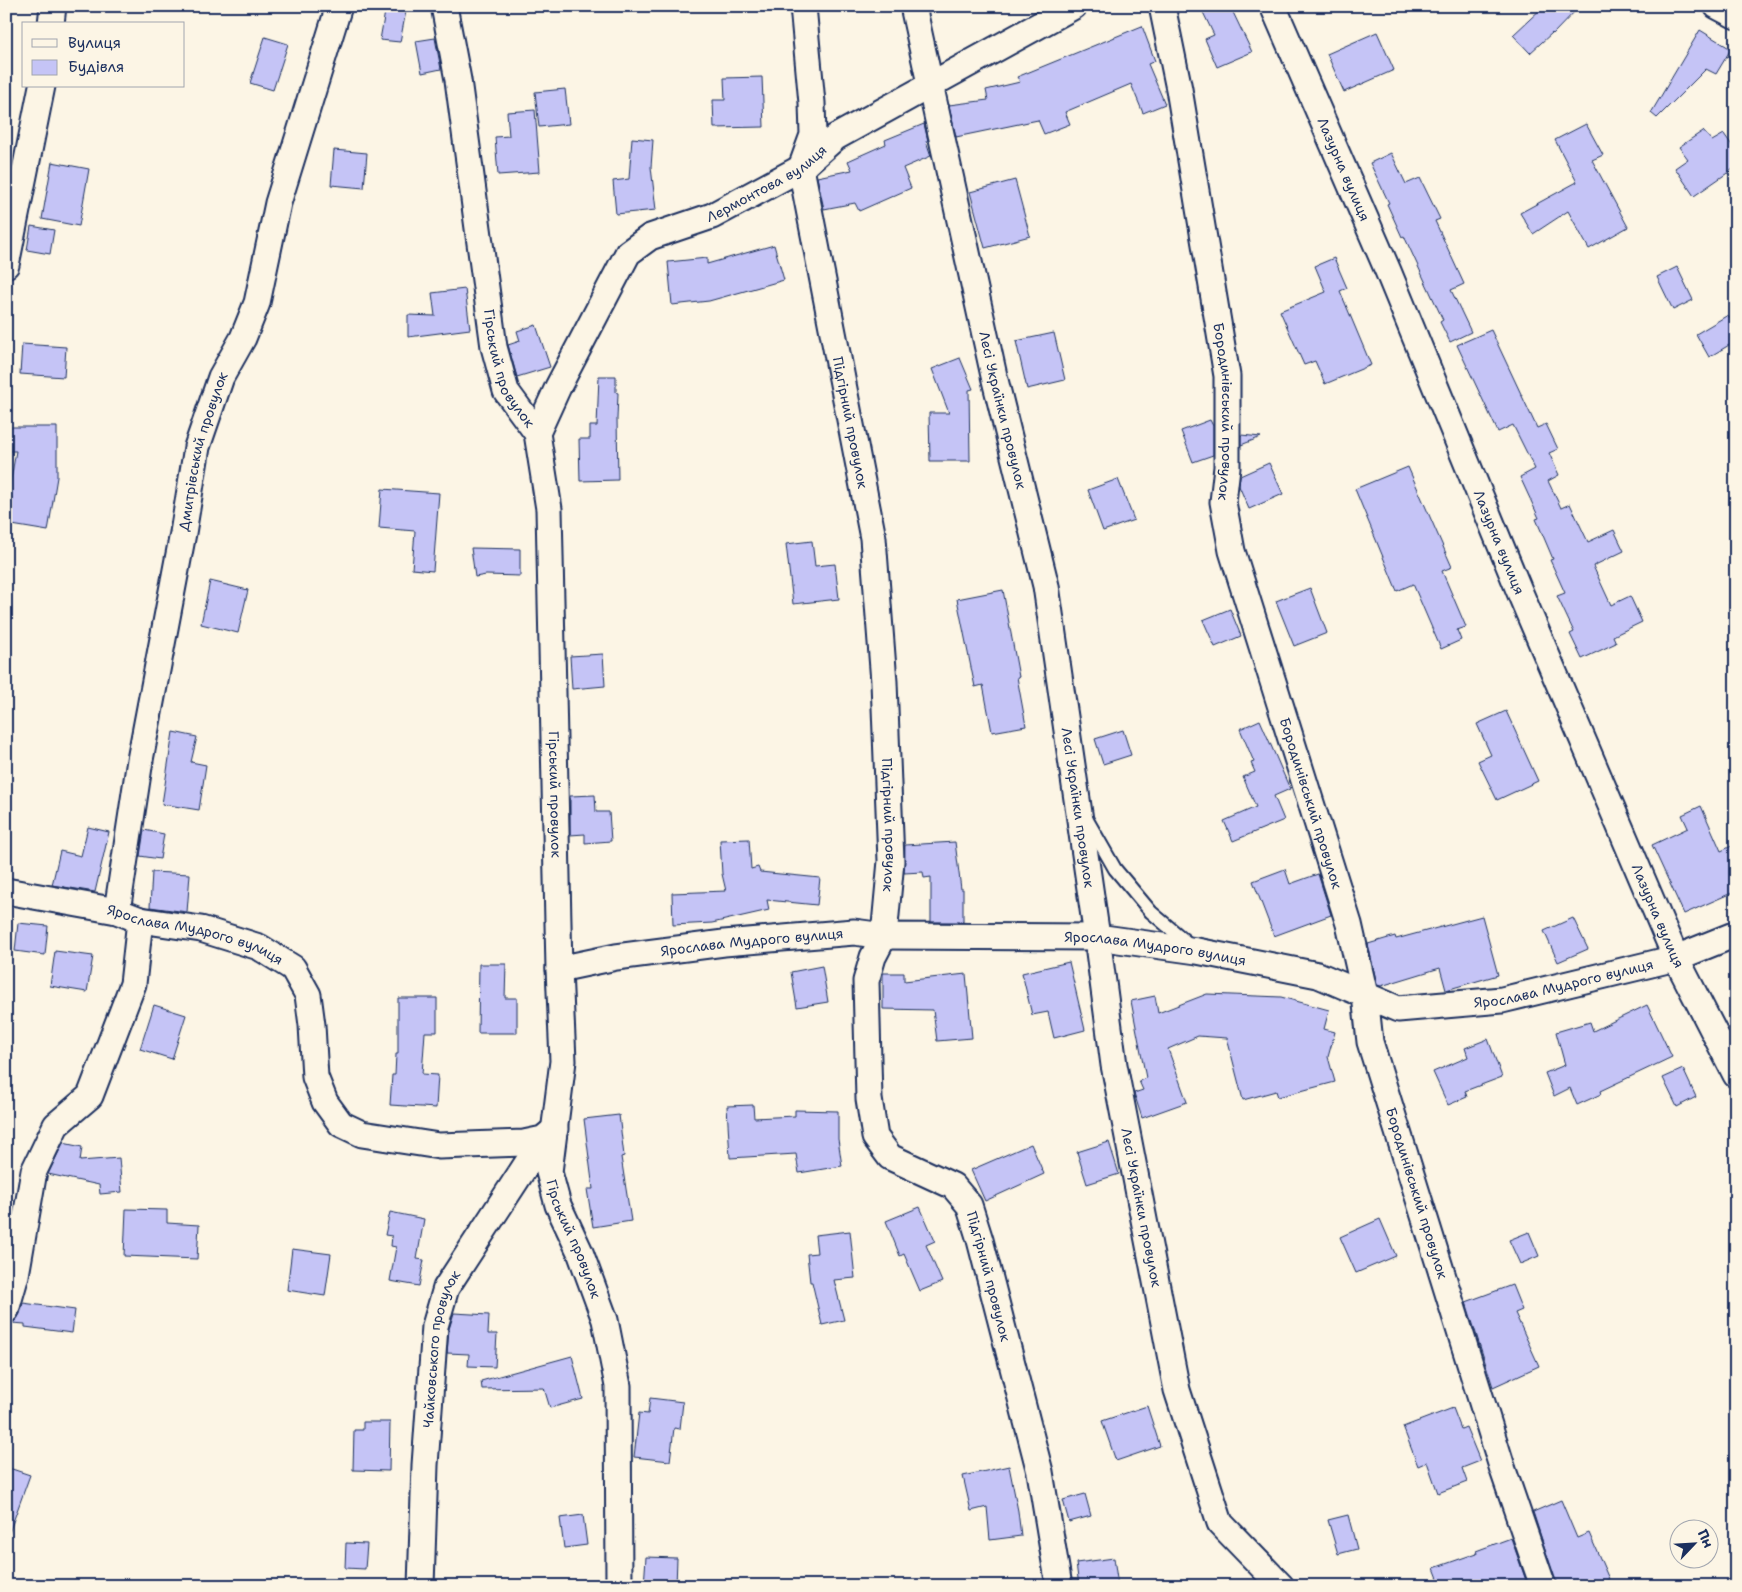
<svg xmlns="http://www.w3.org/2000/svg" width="1742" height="1592" viewBox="0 0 1742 1592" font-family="'Shantell Sans',sans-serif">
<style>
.building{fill:#c5c4f6;stroke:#1b2f5e}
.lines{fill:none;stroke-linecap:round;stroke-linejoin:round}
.lane-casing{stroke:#1b2f5e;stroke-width:16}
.street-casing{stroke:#1b2f5e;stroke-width:29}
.lane{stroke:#fcf5e5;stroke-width:12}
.street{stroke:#fcf5e5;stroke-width:25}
.labels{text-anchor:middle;stroke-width:4;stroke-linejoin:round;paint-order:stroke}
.street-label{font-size:14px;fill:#1b2f5e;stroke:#fcf5e5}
</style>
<rect width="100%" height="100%" fill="#fcf5e5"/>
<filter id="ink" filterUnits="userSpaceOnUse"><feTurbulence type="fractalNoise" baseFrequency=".02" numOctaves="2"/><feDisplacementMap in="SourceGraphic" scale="10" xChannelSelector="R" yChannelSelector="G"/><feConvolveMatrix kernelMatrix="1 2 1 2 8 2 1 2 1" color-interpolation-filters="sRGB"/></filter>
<g filter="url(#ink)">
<g class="building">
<path d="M386 6H407L400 42 380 40Z"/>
<path d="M1200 6H1230L1252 52 1217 67 1205 39 1214 35Z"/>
<path d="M1544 6H1580L1553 34 1552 33 1530 53 1513 35Z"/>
<path d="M1142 26 1155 61 1148 64 1165 104 1143 113 1131 84 1065 112 1070 124 1044 134 1038 120 956 137 949 105 988 100 986 90 1020 82 1017 77Z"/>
<path d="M1700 30 1731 49 1716 74 1706 69 1657 118 1651 113Z"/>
<path d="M1377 32 1394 70 1344 92 1327 54Z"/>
<path d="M265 37 288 44 273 90 250 83Z"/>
<path d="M435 38 441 69 422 73 416 41Z"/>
<path d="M762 77 764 127 714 128 713 100H725L724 78Z"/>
<path d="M565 89 569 124 539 127 535 92Z"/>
<path d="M535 110 540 172 498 175 495 137 509 136 507 112Z"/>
<path d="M924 124 928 141H926L931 156 903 168 911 188 859 211 855 203 824 209 817 177 852 170 848 161 886 144 885 140Z"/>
<path d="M1586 124 1603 155 1592 160 1628 227 1589 249 1568 211 1533 234 1520 213 1577 182 1555 140Z"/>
<path d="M1703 131 1712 141 1724 134 1736 151V167L1694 196 1675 168 1688 159 1679 147Z"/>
<path d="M632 138 653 140 651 167 656 210 616 214 613 181 629 179Z"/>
<path d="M334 150 367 153 364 188 331 185Z"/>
<path d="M1391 153 1406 184 1420 178 1440 219 1435 221 1464 284 1451 290 1471 332 1450 342 1440 322 1443 320 1404 236 1402 237 1387 204 1389 203 1370 163Z"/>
<path d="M52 162 89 169 79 226 42 219Z"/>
<path d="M1015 180 1030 236 985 248 970 192Z"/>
<path d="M31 226 54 230 50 254 27 250Z"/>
<path d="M774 245 784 280 709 301 672 305 668 262 707 258V264Z"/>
<path d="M1334 258 1347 288 1340 291 1371 365 1325 384 1315 361 1304 365 1280 311 1326 292 1315 266Z"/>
<path d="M1677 267 1693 300 1673 310 1657 277Z"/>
<path d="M465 289 470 329 408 337V315L435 316 432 293Z"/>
<path d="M1728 315 1736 329V341L1709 357 1696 334Z"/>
<path d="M536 325 550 367 517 377 508 345 520 341 517 331Z"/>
<path d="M1491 330 1537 428 1546 424 1558 449 1549 453 1559 475 1548 481 1561 508 1570 504 1588 542 1614 530 1624 551 1593 566 1611 605 1630 596 1642 622 1613 636 1616 643 1582 659 1570 634 1574 632 1557 596 1565 593 1550 560 1553 559 1536 519 1539 518 1520 477 1535 469 1513 425 1498 432 1457 345Z"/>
<path d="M1054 333 1065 380 1027 389 1016 341Z"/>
<path d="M22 344 66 347 64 377 20 374Z"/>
<path d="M960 358 973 389 969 390 970 461H930L929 413H949L932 369Z"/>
<path d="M599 376H616V392L618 393 617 419 618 480 580 481 579 439H590V426H597Z"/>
<path d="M1210 420 1213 426V455L1193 462 1181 431Z"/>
<path d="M7 427H57V477L48 531 6 524V507L16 451H7Z"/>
<path d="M1241 435 1261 437 1241 445Z"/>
<path d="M1269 463 1283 494 1249 509 1239 486 1240 476Z"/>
<path d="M1408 467 1452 567 1442 571 1466 627 1457 630 1461 640 1441 649 1413 584 1397 591 1355 489Z"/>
<path d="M1118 479 1134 520 1103 531 1088 490Z"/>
<path d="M382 489 439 493 433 571 412 569 415 531 379 528Z"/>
<path d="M812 541 815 566 835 564 839 599 793 604 786 544Z"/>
<path d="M471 548 520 549V576L486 575 475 577Z"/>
<path d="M210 581 248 590 238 633 201 624Z"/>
<path d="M1310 588 1327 633 1294 646 1276 601Z"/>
<path d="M1003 590 1019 677H1017L1026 726 992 732 983 685 975 687 957 599Z"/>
<path d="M1230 609 1241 636 1215 647 1203 620Z"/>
<path d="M603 654 605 686 572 689 570 656Z"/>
<path d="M1506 711 1538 781 1497 800 1478 761 1491 755 1477 724Z"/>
<path d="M1260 720 1290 789 1274 796 1284 820 1233 841 1224 821 1256 807 1243 777 1255 772 1251 763 1254 762 1240 729Z"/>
<path d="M1123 730 1131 755 1103 764 1095 739Z"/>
<path d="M173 732 197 737 191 762 206 765 199 810 162 804Z"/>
<path d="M595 795 596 812H609L611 841 585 843V834L570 835V796Z"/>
<path d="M1701 806 1721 851 1736 844V891L1684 914 1652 845 1688 828 1682 815Z"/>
<path d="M88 827 109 832 95 892 52 885 60 851 81 856Z"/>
<path d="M144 830 164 834 160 859 140 856Z"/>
<path d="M749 839 751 869 758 867 760 872 820 878 817 905 767 900 769 910 712 923 673 925 672 893 726 891 722 874 720 840Z"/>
<path d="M955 842 961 889H963V922H931V877L924 878 923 872 904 873 905 845Z"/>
<path d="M1285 869 1290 884 1318 874 1331 915 1274 936 1253 881Z"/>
<path d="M152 872 190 874 187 912 150 907Z"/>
<path d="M1482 916 1498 975 1446 990 1440 968 1381 986 1377 985 1368 944 1395 936 1396 939Z"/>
<path d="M1573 918 1588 949 1558 962 1544 931Z"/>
<path d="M18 923 48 926 45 955 15 951Z"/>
<path d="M55 951 93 956 87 992 50 986Z"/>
<path d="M1069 962 1085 1030 1054 1038 1048 1012 1032 1015 1022 973Z"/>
<path d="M479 964H506L505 998H517V1033H478Z"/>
<path d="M822 966 828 1002 797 1007 791 972Z"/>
<path d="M883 973H904V981L966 974 972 1038 937 1041 933 1010 883 1009Z"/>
<path d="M1207 994 1281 997 1329 1010 1324 1029 1335 1032 1328 1057 1335 1082 1278 1097 1276 1091 1243 1100 1227 1038 1198 1036 1168 1049 1187 1102 1142 1118 1134 1093 1143 1090 1139 1081 1146 1078 1131 1001 1155 996 1158 1013Z"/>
<path d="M398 998H437V1032H425L422 1074 438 1075 436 1108 390 1105 392 1075H395L396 1054H398Z"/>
<path d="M154 1005 186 1015 172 1059 140 1049Z"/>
<path d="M1647 1005 1672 1057 1600 1091 1601 1094 1577 1105 1570 1088 1554 1096 1545 1073 1565 1065 1556 1032 1590 1022 1593 1031Z"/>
<path d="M1488 1039 1502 1077 1465 1091 1467 1097 1448 1105 1433 1072 1468 1057 1465 1048Z"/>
<path d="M1683 1069 1696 1097 1677 1107 1663 1078Z"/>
<path d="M753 1105 754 1118 795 1116V1110L838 1111V1139L842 1166 799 1173 796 1154 730 1158 727 1106Z"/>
<path d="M619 1115 624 1156 621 1157 631 1221 593 1227 587 1189H593L584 1119Z"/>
<path d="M1109 1142 1119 1174 1087 1184 1077 1152Z"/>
<path d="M63 1143 82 1147 80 1161 119 1158 122 1192 100 1194 99 1185 48 1174Z"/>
<path d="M1031 1144 1044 1174 985 1201 971 1170Z"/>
<path d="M920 1207 935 1241 926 1245 942 1282 920 1291 904 1254 900 1256 886 1221Z"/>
<path d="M126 1209 167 1210V1223L199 1225 197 1259 124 1256Z"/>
<path d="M390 1212 424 1219 417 1259 424 1260 419 1286 390 1281 396 1247 391 1246 392 1236 385 1235Z"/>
<path d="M1380 1219 1396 1256 1356 1273 1340 1237Z"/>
<path d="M850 1231 855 1278 834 1280 844 1320 822 1325 812 1282H810L807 1254 817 1253 815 1235Z"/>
<path d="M1529 1232 1539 1256 1520 1264 1509 1240Z"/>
<path d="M292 1249 331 1254 325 1296 287 1290Z"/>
<path d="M1512 1285 1522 1310 1515 1313 1539 1366 1493 1387 1466 1302Z"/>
<path d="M23 1303 75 1310 72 1333 25 1327V1324L12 1323 16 1320 20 1314Z"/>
<path d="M454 1313 489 1315 488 1334H497L495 1367 468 1366 469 1354 447 1353 449 1329Z"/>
<path d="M572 1356 583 1399 550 1408 544 1388 482 1389 481 1381Z"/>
<path d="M650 1398 683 1402 680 1429 674 1428 670 1461 634 1457 639 1413 648 1414Z"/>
<path d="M1147 1406 1160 1446 1116 1461 1102 1421Z"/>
<path d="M1453 1408 1461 1429 1466 1427 1480 1461 1462 1468 1467 1482 1438 1493 1427 1462 1418 1466 1403 1427Z"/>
<path d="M363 1422H390L389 1471 353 1470 354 1430H363Z"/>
<path d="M1009 1466 1018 1511 1021 1536 990 1540 987 1507 971 1511 963 1476Z"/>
<path d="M6 1467 30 1475 9 1533H6Z"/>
<path d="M1085 1494 1091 1516 1069 1522 1063 1500Z"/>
<path d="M1561 1500 1577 1538 1589 1533 1609 1579 1593 1586H1557L1533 1512Z"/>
<path d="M583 1515 587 1545 564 1548 560 1518Z"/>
<path d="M1348 1515 1357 1549 1338 1554 1328 1520Z"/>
<path d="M1511 1538 1528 1586H1441L1434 1568 1477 1553 1476 1551Z"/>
<path d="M346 1543 367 1544 365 1569 345 1568Z"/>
<path d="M646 1557 677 1558 676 1586H644Z"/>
<path d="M1114 1558 1118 1586H1079L1076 1563Z"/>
</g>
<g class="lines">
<g class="lane-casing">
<path id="lane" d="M1087 820 1115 869 1151 912 1191 946"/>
</g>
<g class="street-casing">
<g id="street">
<path id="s1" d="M444 6 458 80 494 347 506 391 537 433 549 509 559 969 563 1061 549 1172 558 1205 580 1252 605 1320 618 1386 619 1586"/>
<path id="s2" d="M803 6 812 103 813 135 801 168 873 538 884 682 891 861 884 936 873 957 866 981 869 1099 875 1137 890 1157 953 1186 969 1205 980 1240 1040 1472 1059 1586"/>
<path id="s3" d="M913 6 994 376 1046 586 1097 937 1114 1065 1177 1390 1220 1523 1281 1586"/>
<path id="s4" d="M1162 6 1179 89 1227 376V467L1223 502 1232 551 1349 924 1365 995 1370 1042 1503 1470 1543 1586"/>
<path id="s5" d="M1273 6 1388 271 1521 595 1676 958 1736 1075"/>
<path d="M1717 6 1736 16"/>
<path d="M51 24 53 6"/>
<path d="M6 265 42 86"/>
<path id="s6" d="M537 433 558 387 628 253 650 237 712 216 801 168 836 137 1074 6"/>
<path id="s7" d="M6 891 117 911 140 920 201 929 259 947 293 968 308 995 312 1025 315 1077 325 1102 341 1124 362 1134 439 1146 524 1143 543 1139 555 1129"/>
<path id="s8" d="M117 911 140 760 183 533 197 447 221 377 243 338 257 303 278 203 339 6"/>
<path id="s9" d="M559 969 616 957 724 943 854 932 884 936 1097 937 1197 951 1318 975 1398 1009 1502 1000 1676 958 1736 934"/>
<path d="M6 1310 16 1275 34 1171 56 1125 90 1096 133 984 140 920"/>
<path id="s10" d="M421 1586 425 1465 435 1326 446 1288 543 1139"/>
</g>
</g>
<use href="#lane" class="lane"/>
<use href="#street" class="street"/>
</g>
</g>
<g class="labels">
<g class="street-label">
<text dy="5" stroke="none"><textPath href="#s5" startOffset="178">Лазурна вулиця</textPath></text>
<text dy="5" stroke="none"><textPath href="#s6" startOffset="358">Лермонтова вулиця</textPath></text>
<text dy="5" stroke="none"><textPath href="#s1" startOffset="370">Гірський провулок</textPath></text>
<text dy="5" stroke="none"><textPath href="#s3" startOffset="414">Лесі Українки провулок</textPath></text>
<text dy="5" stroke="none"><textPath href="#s4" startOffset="411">Бородинівський провулок</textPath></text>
<text dy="5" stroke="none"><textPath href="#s2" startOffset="424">Підгірний провулок</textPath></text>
<text dy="5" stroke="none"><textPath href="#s8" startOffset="468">Дмитрівський провулок</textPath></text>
<text dy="5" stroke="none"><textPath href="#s5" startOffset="582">Лазурна вулиця</textPath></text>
<text dy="5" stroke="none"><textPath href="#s1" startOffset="805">Гірський провулок</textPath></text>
<text dy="5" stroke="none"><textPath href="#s4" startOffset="816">Бородинівський провулок</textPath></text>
<text dy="5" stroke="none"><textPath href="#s3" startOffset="819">Лесі Українки провулок</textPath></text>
<text dy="5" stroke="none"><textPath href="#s2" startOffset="829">Підгірний провулок</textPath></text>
<text dy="5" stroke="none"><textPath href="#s5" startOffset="988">Лазурна вулиця</textPath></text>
<text dy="5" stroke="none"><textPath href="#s7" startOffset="195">Ярослава Мудрого вулиця</textPath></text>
<text dy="5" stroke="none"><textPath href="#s9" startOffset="195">Ярослава Мудрого вулиця</textPath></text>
<text dy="5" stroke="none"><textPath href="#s9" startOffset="600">Ярослава Мудрого вулиця</textPath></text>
<text dy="5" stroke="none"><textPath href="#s9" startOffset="1020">Ярослава Мудрого вулиця</textPath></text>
<text dy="5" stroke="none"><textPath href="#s4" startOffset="1221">Бородинівський провулок</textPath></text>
<text dy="5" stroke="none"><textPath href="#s3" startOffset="1224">Лесі Українки провулок</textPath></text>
<text dy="5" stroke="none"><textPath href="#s1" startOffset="1255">Гірський провулок</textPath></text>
<text dy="5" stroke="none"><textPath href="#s2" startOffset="1339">Підгірний провулок</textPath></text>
<text dy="5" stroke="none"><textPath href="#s10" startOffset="239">Чайковського провулок</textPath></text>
</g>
</g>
<rect width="1742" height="1592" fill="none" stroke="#fcf5e5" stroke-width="25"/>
<rect x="12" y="12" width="1717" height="1567" fill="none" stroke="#1b2f5e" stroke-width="2" filter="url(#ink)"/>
<rect x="22" y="22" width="162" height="65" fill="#fcf5e5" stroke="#a2a6af"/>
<rect x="32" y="39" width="25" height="8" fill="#fcf5e5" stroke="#a2a6af"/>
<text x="68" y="48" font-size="15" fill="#1b2f5e">Вулиця</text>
<rect x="32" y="60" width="25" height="15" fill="#c5c4f6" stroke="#a2a6af"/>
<text x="68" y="72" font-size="15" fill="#1b2f5e">Будівля</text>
<g transform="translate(1694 1544) rotate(65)"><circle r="24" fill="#fcf5e5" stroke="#a2a6af"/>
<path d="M0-4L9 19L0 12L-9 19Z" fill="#1b2f5e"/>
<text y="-8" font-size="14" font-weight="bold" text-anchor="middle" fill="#1b2f5e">Пн</text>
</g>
</svg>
